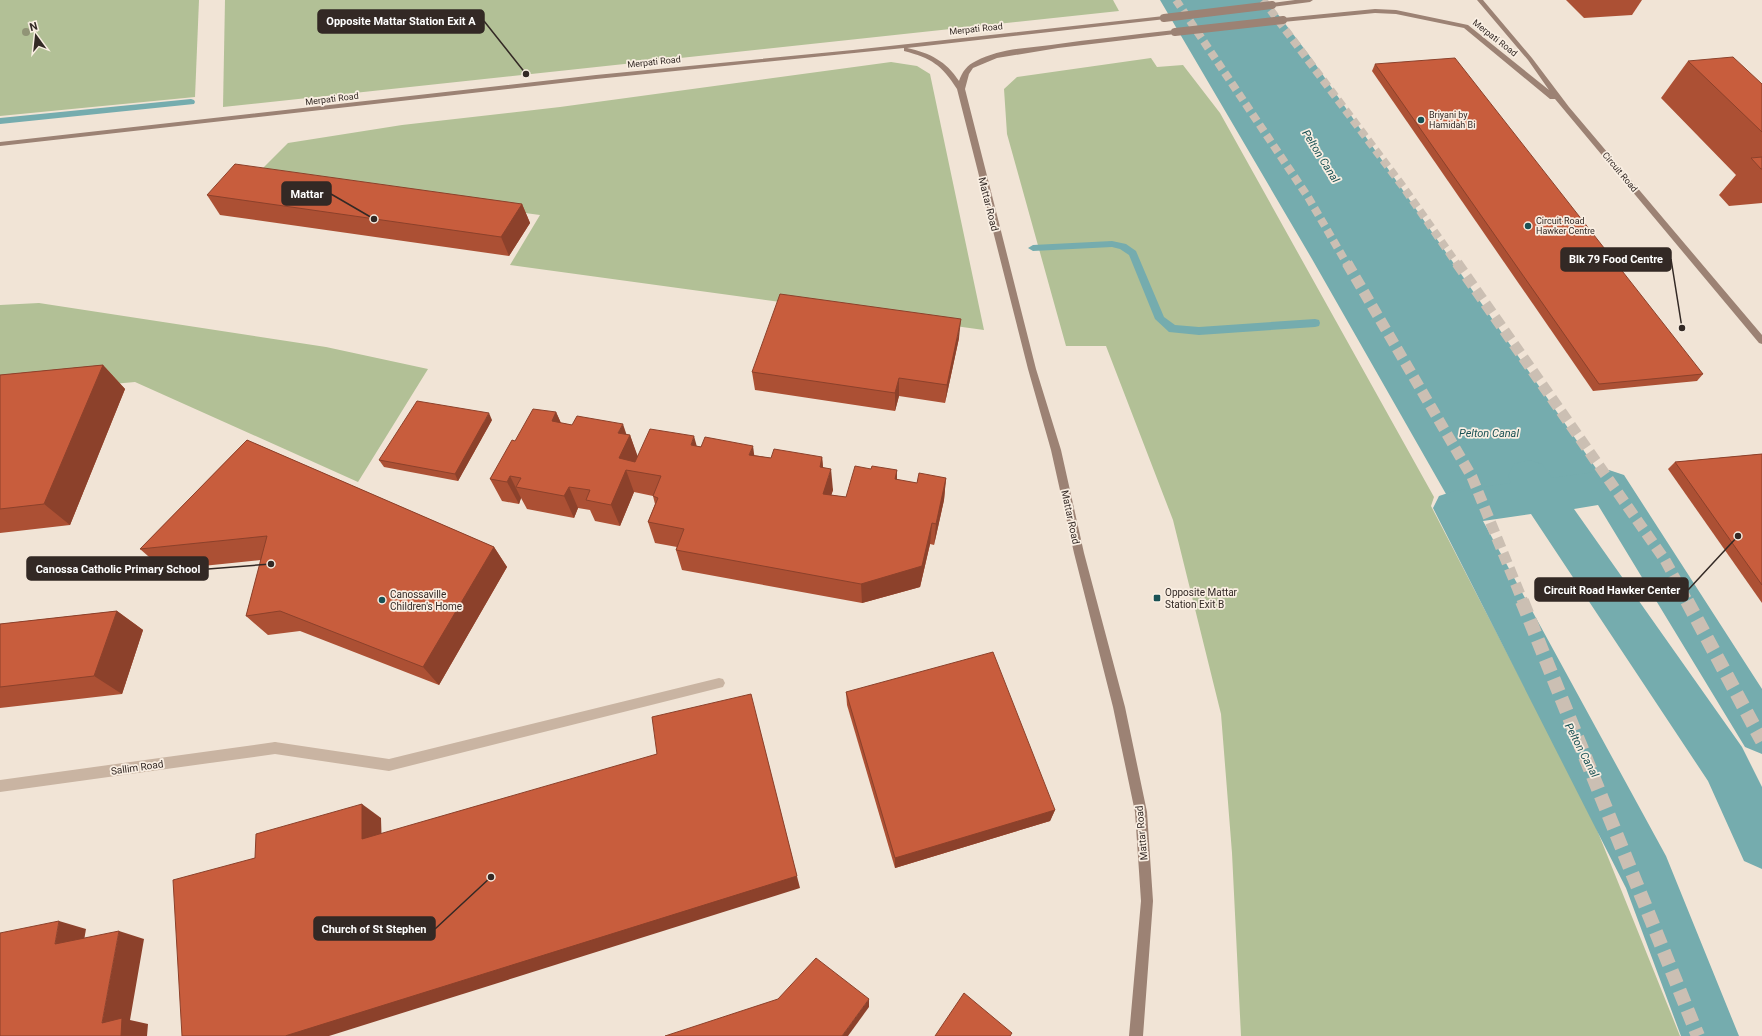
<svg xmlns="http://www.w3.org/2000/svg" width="1762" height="1036" viewBox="0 0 1762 1036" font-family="Roboto,sans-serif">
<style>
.green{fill:#b2c096}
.water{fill:#75acae}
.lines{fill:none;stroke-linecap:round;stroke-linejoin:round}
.stream{fill:#75acae;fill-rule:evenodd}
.canal{fill:#75acae;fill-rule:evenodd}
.highway-tunnel-far2{stroke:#cbbfb3;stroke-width:8;stroke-dasharray:8 4.5;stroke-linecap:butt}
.highway-tunnel-far1{stroke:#cbbfb3;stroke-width:11;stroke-dasharray:11 5.5;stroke-linecap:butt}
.highway-tunnel{stroke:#cbbfb3;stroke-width:14;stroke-dasharray:14 7;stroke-linecap:butt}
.lane{fill:#c9b4a2;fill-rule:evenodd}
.street{fill:#c9b4a2;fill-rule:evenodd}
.secondary{fill:#9c8274;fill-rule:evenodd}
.secondary-bridge{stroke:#9c8274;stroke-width:8}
.tree{fill:#919476}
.wall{fill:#ac5034}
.shaded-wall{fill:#8c412b}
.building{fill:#c85d3d;stroke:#8c412b}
.poi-dot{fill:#1a5255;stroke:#f9eee2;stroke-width:1.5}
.labels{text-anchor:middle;stroke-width:3.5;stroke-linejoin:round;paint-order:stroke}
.far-street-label{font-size:9px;fill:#332925;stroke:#f9eee2}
.far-poi-label{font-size:9px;fill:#332925;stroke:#f9eee2;text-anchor:start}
.street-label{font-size:10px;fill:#332925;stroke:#f9eee2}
.poi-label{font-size:10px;fill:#332925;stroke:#f9eee2;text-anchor:start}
.water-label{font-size:11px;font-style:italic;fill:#1a5255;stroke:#f9eee2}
.leader{fill:none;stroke:#332925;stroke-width:1.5}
.callout-dot{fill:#332925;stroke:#f9eee2;stroke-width:1.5}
.callout{fill:#332925;stroke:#332925;stroke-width:1.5}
.callout-label{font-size:11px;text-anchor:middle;font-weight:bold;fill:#fff}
</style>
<rect width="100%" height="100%" fill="#f1e4d6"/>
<g class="green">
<path d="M0 0H199L195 97 0 116Z"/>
<path d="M225 0H1113L1119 11 223 107Z"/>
<path d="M1151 58 1157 67 1183 65 1220 113 1434 497 1431 506 1591 815 1680 1036H1241L1232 853 1221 714 1173 520 1106 346H1066L1007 134 1004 89 1017 77Z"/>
<path d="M891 62 917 66 930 74 984 330 510 265 540 215 254 177 288 143 402 125 560 107Z"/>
<path d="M39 303 326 347 428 369 358 482 135 382 0 394V305Z"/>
</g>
<path class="water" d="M1160 0H1267L1309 55 1609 487 1454 508 1312 259Z"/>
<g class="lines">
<g class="stream">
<path d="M191 99 194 100 195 102 194 104 0 124V118Z"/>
<path d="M1112 241 1126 244 1136 251 1164 317 1175 325 1199 327 1315 319 1319 320 1320 323 1319 326 1315 327 1199 335 1169 332 1155 319 1129 255 1120 249 1112 247 1033 251 1028 248 1033 245Z"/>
</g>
<path class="canal" d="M1528 460 1542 464 1552 478 1609 470 1624 475 1762 689V754L1745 747 1598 505 1574 509 1742 747 1762 787V869L1744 861 1708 781 1531 514 1483 521 1666 856 1739 1036H1681L1626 888 1433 508 1439 496 1454 491 1511 483 1508 476 1514 464Z"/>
<g class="highway-tunnel-far2">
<path d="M1176 0 1308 197 1347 264"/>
<path d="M1263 0 1404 188 1457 264"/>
</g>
<g class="highway-tunnel-far1">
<path d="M1347 263 1472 477 1523 602"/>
<path d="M1457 263 1665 560 1688 602"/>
</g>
<g class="highway-tunnel">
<path d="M1522 601 1698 1036"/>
<path d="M1687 601 1762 741"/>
</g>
<path class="lane" d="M719 678 723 679 725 683 723 687 719 688 389 771 275 754 271 752 269 748 271 744 275 742 389 759Z"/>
<path class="street" d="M275 742 279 744 281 748 279 752 275 754 0 792V780Z"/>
<g class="secondary">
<path d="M1295 0H1313L1310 2 1272 7 1269 5 1272 3Z"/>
<path d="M1477 0H1483L1532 58 1569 107 1762 335V344L1759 343 1555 99H1550L1464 28 1396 14 1375 13 1283 22 1280 20 1283 18 1375 9 1396 10 1468 25 1549 90 1528 60Z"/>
<path d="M1164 16 1166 17V19L907 48C930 53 946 61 959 81 962 72 967 65 976 61 999 49 1026 48 1051 45 1092 39 1133 35 1175 30L1178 32 1175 34 1058 48 997 58 973 68 969 74 965 89 1036 369 1061 450 1084 553 1125 707 1147 812 1153 901 1143 1036H1129L1141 901 1135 812 1113 707 1074 553 1051 450 1028 369 957 89C942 65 931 58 904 51V48L596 79 0 146V142L596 75 853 50Z"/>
</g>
<g class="secondary-bridge">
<path d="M1164 18 1272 5"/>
<path d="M1175 32 1283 20"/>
</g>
</g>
<circle class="tree" cx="26" cy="32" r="4"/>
<g class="wall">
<path d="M1566 0H1642L1632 15 1584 18Z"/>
<path d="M1688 61 1762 84V203L1729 206 1719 195 1736 175 1661 98Z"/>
<path d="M1375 64 1703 374 1697 381 1593 391 1372 71Z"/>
<path d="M207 195 522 204 530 223 509 256 220 215Z"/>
<path d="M959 338 945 403 899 396 895 411 755 390 752 372Z"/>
<path d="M103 365 125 389 70 525 0 533V375Z"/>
<path d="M556 412 561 423 630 435 637 456 697 446 771 458 822 457 823 467 833 490 831 495 846 497 871 469 897 470V480L917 483 946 478 944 500 934 545 930 544 920 587 862 603 682 570 676 550 677 547 655 543 648 522 655 504 653 496 634 492 620 526 595 521 590 510 578 508 574 518 527 509 521 498 519 504 502 501 490 479 515 441Z"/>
<path d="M492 420 458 481 384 467 379 460Z"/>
<path d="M247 440 494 547 507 567 439 685 300 631 268 635 246 616 261 560 164 570 140 549Z"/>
<path d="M1762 454V603L1668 469 1675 462Z"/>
<path d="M117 611 143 630 122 694 0 708V624Z"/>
<path d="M846 692 1055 810 1050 821 895 868 847 705Z"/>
</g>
<g class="shaded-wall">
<path d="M522 204 530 223 509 256 501 237Z"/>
<path d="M961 319 959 338 945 403 947 385Z"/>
<path d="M103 365 125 389 70 525 44 504Z"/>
<path d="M899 378V396L895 411V393Z"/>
<path d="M556 412 566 435 552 421Z"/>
<path d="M489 413 492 420 458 481 455 474Z"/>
<path d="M623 424 628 439 630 435 638 457 631 471 626 470 634 492 620 526 611 505 619 458 618 433Z"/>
<path d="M694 436 700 458 691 445Z"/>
<path d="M753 446 756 468 749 455Z"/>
<path d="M822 457 824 479 820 467Z"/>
<path d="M831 469 833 490 825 515 823 494Z"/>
<path d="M897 470V492L895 479Z"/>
<path d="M510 476 521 498 519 504 507 482Z"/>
<path d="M946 478 944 500 934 545 936 524Z"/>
<path d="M569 487 578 508 574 518 564 496Z"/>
<path d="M932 523 930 544 920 587 862 603 861 584Z"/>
<path d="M494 547 507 567 439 685 423 667Z"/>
<path d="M117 611 143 630 122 694 94 676Z"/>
<path d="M755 711 800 888 329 1036H285Z"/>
<path d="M362 804 381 818 382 852 362 839Z"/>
<path d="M1055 810 1050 821 895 868V858Z"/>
<path d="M59 921 86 929 82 952 55 944Z"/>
<path d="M119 931 144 939 130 1020 148 1024 147 1036H121L102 1023Z"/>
<path d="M869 999V1007L848 1036H842Z"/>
</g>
<g class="building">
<path d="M1733 57 1762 84V132L1688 61Z"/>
<path d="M1455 58 1703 374 1599 384 1375 64Z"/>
<path d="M1762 157V169H1761L1751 158Z"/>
<path d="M235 164 522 204 501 237 207 195Z"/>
<path d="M780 294 961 319 947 385 899 378 895 393 752 372Z"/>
<path d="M103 365 44 504 0 509V375Z"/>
<path d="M417 401 489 413 455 474 379 460Z"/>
<path d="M533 409 556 412 552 421 572 425 577 416 623 424 618 433 630 435 619 458 635 462 650 429 694 436 691 445 701 447 705 437 753 446 749 455 771 458 774 449 822 457 820 467 831 469 823 494 846 497 855 466 871 469 872 466 897 470 895 479 917 483 919 473 946 478 936 524 932 523 922 566 861 584 676 550 684 529 648 522 658 498 653 496 661 476 626 470 611 505 586 500 590 490 569 487 564 496 516 487 521 478 510 476 507 482 490 479 512 440 515 441Z"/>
<path d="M247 440 494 547 423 667 280 611 246 616 267 536 140 549Z"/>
<path d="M1762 454V585L1675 462Z"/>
<path d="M117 611 94 676 0 687V624Z"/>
<path d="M993 652 1055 810 895 858 846 692Z"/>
<path d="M751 694 797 876 285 1036H182L173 880 255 858 256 834 362 804V839L657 754 652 717Z"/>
<path d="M59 921 55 944 119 931 102 1023 122 1018 121 1036H0V933Z"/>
<path d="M816 958 869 999 842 1036H665L778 999Z"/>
<path d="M964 993 1012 1033 1010 1036H935Z"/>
</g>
<g class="poi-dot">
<circle cx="1421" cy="120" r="4"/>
<circle cx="1528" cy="226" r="4"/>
<rect x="1153" y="594" width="8" height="8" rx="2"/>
<circle cx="382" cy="600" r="4"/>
</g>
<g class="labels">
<g class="far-street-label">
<text transform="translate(976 29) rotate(-6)" y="3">Merpati Road</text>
<text transform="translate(1495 38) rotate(38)" y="3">Merpati Road</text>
<text transform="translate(654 62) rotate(-6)" y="3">Merpati Road</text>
<text transform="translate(332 99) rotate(-7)" y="3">Merpati Road</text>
<text transform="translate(1620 172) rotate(50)" y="3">Circuit Road</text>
</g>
<g class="far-poi-label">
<text x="1429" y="118">Briyani by<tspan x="1429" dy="10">Hamidah Bi</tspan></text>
<text x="1536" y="224">Circuit Road<tspan x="1536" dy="10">Hawker Centre</tspan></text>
</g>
<g class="street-label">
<text transform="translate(989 204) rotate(76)" y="4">Mattar Road</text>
<text transform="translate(1071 517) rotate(78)" y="4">Mattar Road</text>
<text transform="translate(137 767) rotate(-8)" y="4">Sallim Road</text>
<text transform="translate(1141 833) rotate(-95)" y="4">Mattar Road</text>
</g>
<g class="poi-label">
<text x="1165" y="596">Opposite Mattar<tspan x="1165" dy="12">Station Exit B</tspan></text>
<text x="390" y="598">Canossaville<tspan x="390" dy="12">Children's Home</tspan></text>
</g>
<g class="water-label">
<text transform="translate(1321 156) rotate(58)" y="4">Pelton Canal</text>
<text x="1489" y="437">Pelton Canal</text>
<text transform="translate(1582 750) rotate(62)" y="4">Pelton Canal</text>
</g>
</g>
<path class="leader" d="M526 74L484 21M374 219L331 194M1682 328L1671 259M271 564L208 569M1738 536L1688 590M491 877L435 929"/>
<g class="callout-dot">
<circle cx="526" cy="74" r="4"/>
<circle cx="374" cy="219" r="4"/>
<circle cx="1682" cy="328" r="4"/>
<circle cx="271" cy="564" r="4"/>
<circle cx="1738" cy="536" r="4"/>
<circle cx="491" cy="877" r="4"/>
</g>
<g class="callout">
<rect x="318" y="10" width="166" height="23" rx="4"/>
<rect x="282" y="182" width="49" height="23" rx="4"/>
<rect x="1561" y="248" width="110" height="23" rx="4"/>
<rect x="27" y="557" width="181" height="23" rx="4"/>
<rect x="1535" y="578" width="153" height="23" rx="4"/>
<rect x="314" y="917" width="121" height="23" rx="4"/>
</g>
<g class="callout-label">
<text x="401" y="25">Opposite Mattar Station Exit A</text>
<text x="307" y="198">Mattar</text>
<text x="1616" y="263">Blk 79 Food Centre</text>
<text x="118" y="573">Canossa Catholic Primary School</text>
<text x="1612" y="594">Circuit Road Hawker Center</text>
<text x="374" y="933">Church of St Stephen</text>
</g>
<g transform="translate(36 36) rotate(345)" stroke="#f9eee2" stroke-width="3" paint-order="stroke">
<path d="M0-3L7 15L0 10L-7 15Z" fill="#332925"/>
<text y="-6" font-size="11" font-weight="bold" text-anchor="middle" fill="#332925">N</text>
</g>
</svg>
